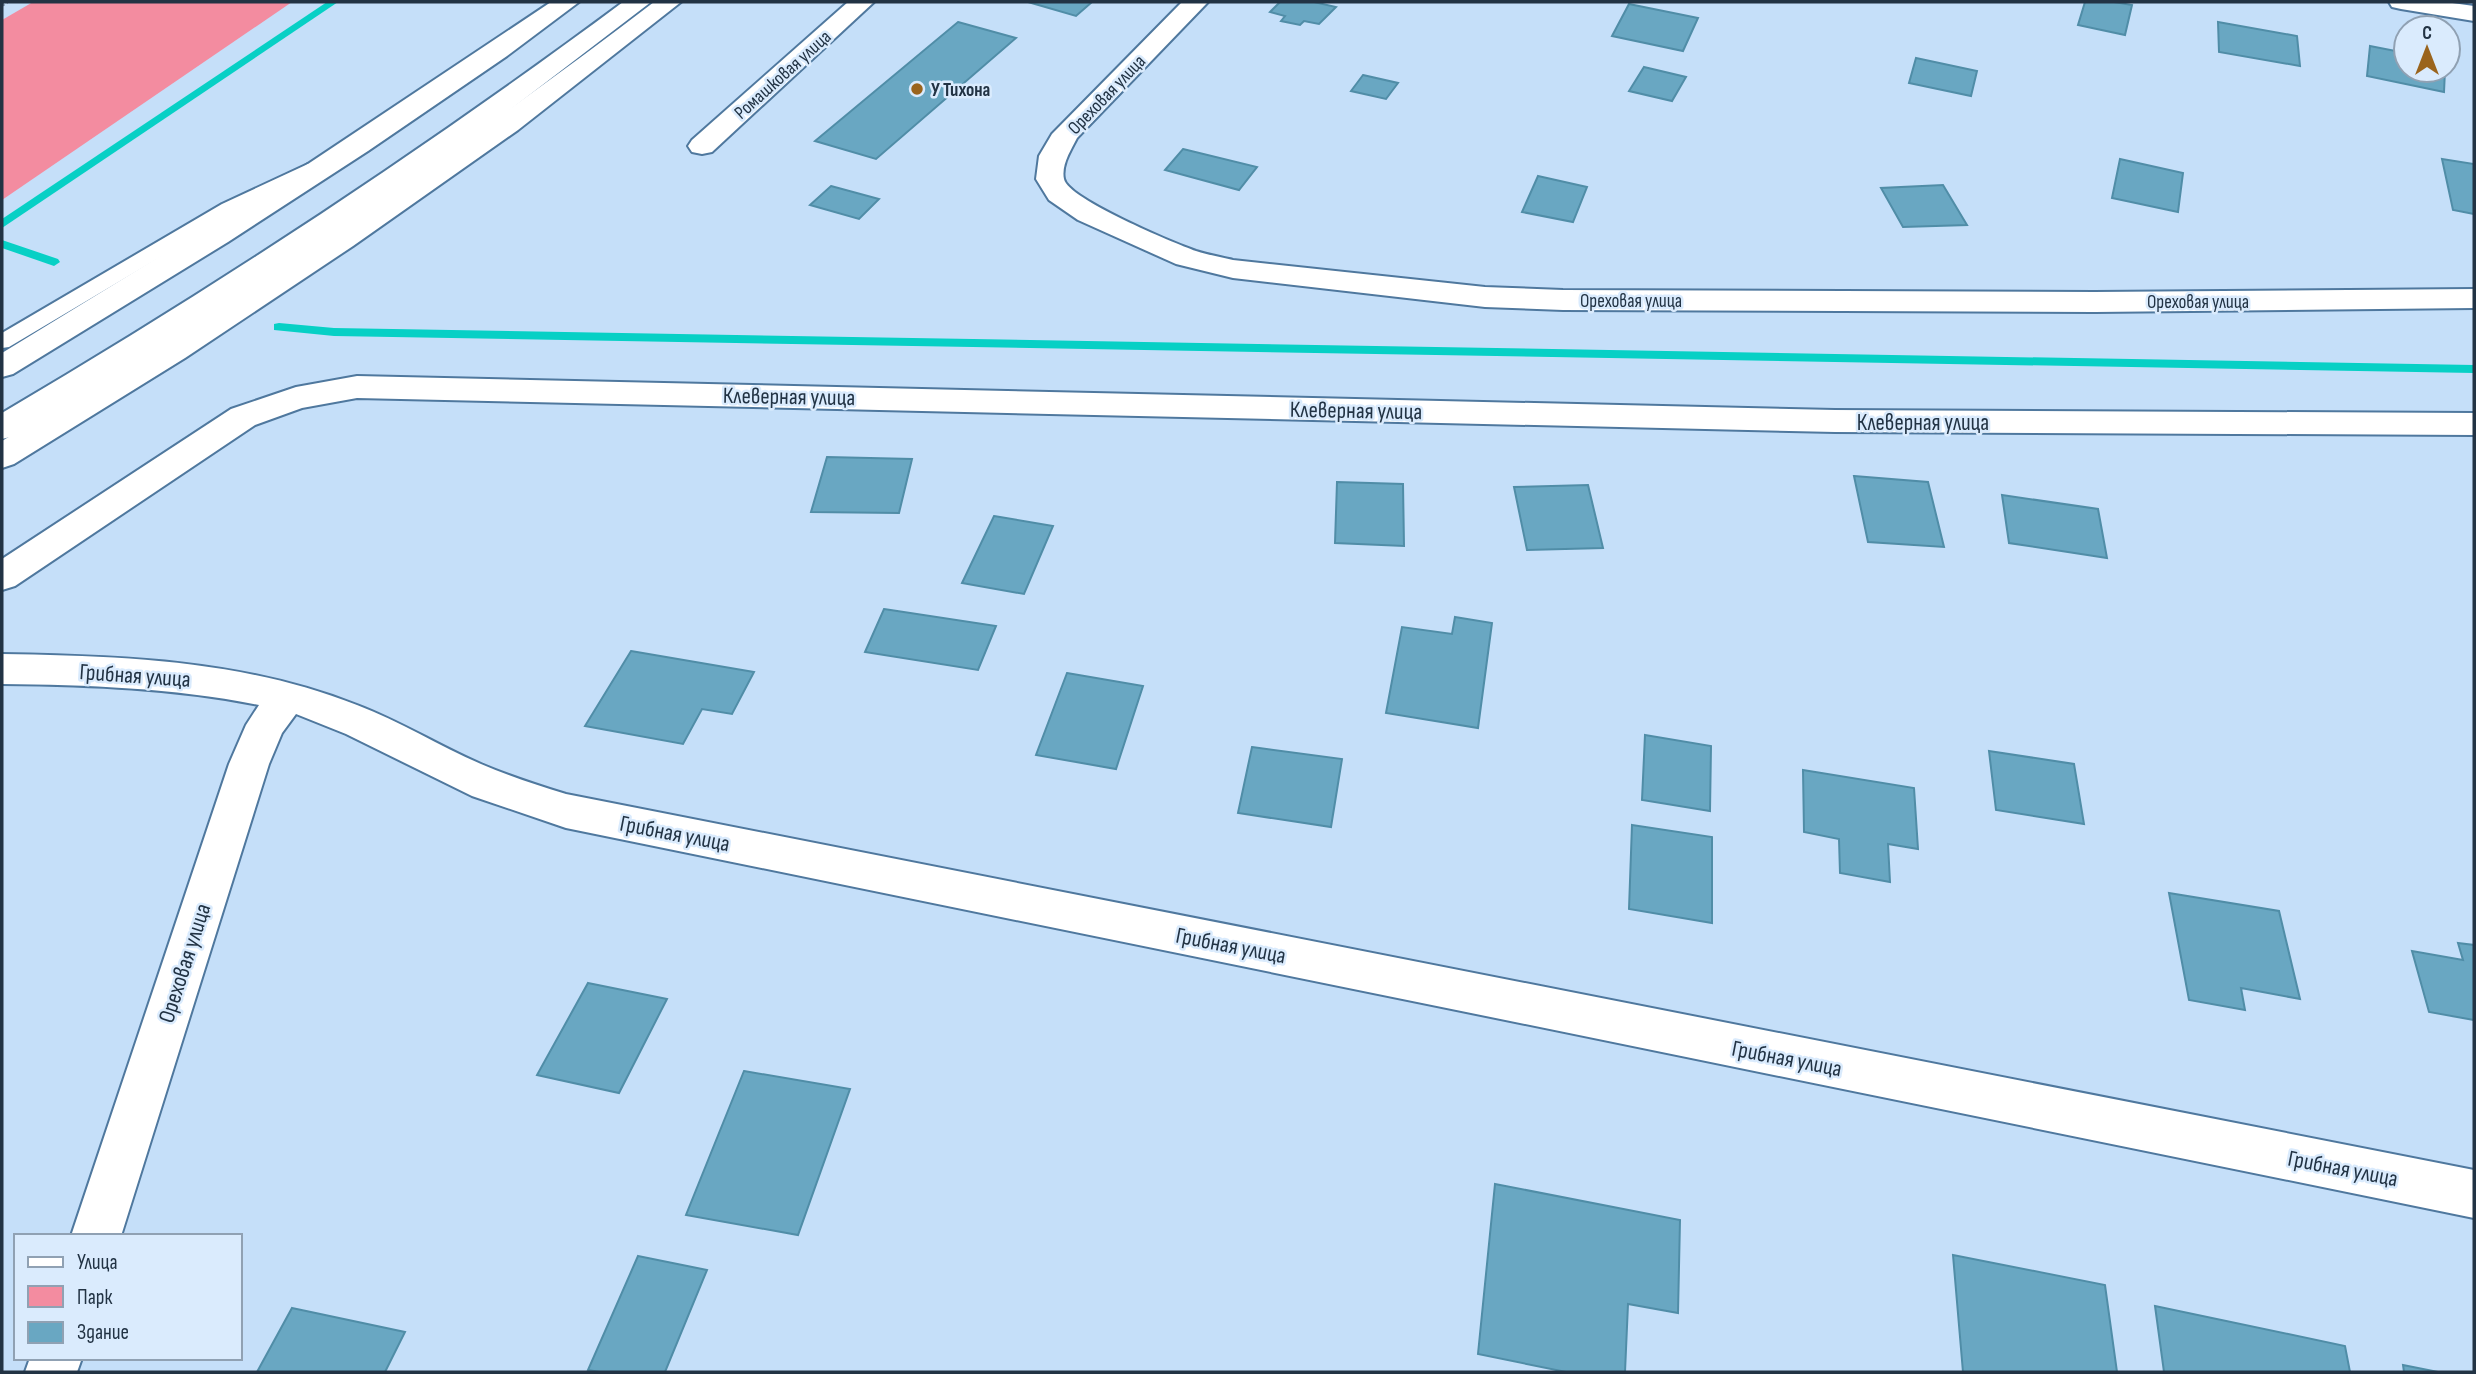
<svg xmlns="http://www.w3.org/2000/svg" width="2476" height="1374" viewBox="0 0 2476 1374" font-family="'Sofia Sans Condensed',sans-serif">
<style>
.green{fill:#f38ca0}
.lines{fill:none;stroke-linecap:round;stroke-linejoin:round}
.stream{fill:#07d0c5;fill-rule:evenodd}
.building{fill:#69a7c2;stroke:#508da7;stroke-width:2}
.lane-casing{stroke:#4f789e;stroke-width:4}
.street-casing{stroke:#4f789e;stroke-width:4}
.primary-casing{stroke:#4f789e;stroke-width:4}
.highway-casing{stroke:#4f789e;stroke-width:4}
.path{stroke:#73889e;stroke-width:3.5;stroke-dasharray:2.5 2.5;stroke-linecap:butt}
.lane{fill:#fff;fill-rule:evenodd}
.street{fill:#fff;fill-rule:evenodd}
.primary{fill:#fff;fill-rule:evenodd}
.highway{fill:#fff;fill-rule:evenodd}
.poi-dot{fill:#9a641d;stroke:#daebfd;stroke-width:2.5}
.labels{text-anchor:middle;stroke-width:5;stroke-linejoin:round;paint-order:stroke}
.far-street-label{font-size:19px;fill:#234;stroke:#daebfd}
.far-poi-label{font-size:19px;font-weight:bold;fill:#234;stroke:#daebfd;text-anchor:start}
.street-label{font-size:23px;fill:#234;stroke:#daebfd}
</style>
<rect width="100%" height="100%" fill="#c5dff9"/>
<path class="green" d="M33 2H292L2 200V20Z"/>
<g class="lines">
<g class="stream">
<path d="M327 2H338L2 228V219Z"/>
<path d="M2 240 58 259 60 262 54 266 2 248Z"/>
<path d="M279 323 334 328 2474 365V373L334 336 274 330V324Z"/>
</g>
</g>
<g class="building">
<path d="M1028 2H1092L1076 16Z"/>
<path d="M1280 2H1314L1336 7 1319 24 1304 21 1300 25 1281 21 1285 16 1270 12Z"/>
<path d="M2085 2H2114L2132 5 2125 35 2078 25Z"/>
<path d="M1629 4 1698 18 1683 51 1612 36Z"/>
<path d="M958 22 1016 38 876 159 815 141Z"/>
<path d="M2218 22 2297 36 2300 66 2219 52Z"/>
<path d="M2370 46 2406 53V70H2445L2444 92 2367 76Z"/>
<path d="M1916 58 1977 71 1971 96 1909 83Z"/>
<path d="M1644 67 1686 77 1672 101 1629 91Z"/>
<path d="M1363 75 1398 83 1386 99 1351 91Z"/>
<path d="M1183 149 1257 167 1239 190 1165 170Z"/>
<path d="M2120 159 2183 173 2178 212 2112 198Z"/>
<path d="M2442 159 2474 164V214L2453 210Z"/>
<path d="M1538 176 1587 187 1573 222 1522 212Z"/>
<path d="M1943 185 1967 225 1903 227 1881 188Z"/>
<path d="M831 186 879 199 859 219 810 205Z"/>
<path d="M827 457 912 459 899 513 811 512Z"/>
<path d="M1854 476 1928 482 1944 547 1868 542Z"/>
<path d="M1337 482 1403 484 1404 546 1335 543Z"/>
<path d="M1588 485 1603 548 1527 550 1514 487Z"/>
<path d="M2002 495 2098 509 2107 558 2009 543Z"/>
<path d="M994 516 1053 526 1024 594 962 583Z"/>
<path d="M884 609 996 626 978 670 865 652Z"/>
<path d="M1455 617 1492 623 1478 728 1386 713 1402 627 1452 634Z"/>
<path d="M631 651 754 672 732 714 702 709 683 744 585 726Z"/>
<path d="M1067 673 1143 686 1116 769 1036 755Z"/>
<path d="M1645 735 1711 746 1710 811 1642 800Z"/>
<path d="M1252 747 1342 759 1331 827 1238 813Z"/>
<path d="M1989 751 2074 764 2084 824 1996 810Z"/>
<path d="M1803 770 1914 788 1918 849 1888 844 1890 882 1840 873 1839 839 1804 832Z"/>
<path d="M1632 825 1712 837V923L1629 909Z"/>
<path d="M2169 893 2279 911 2300 999 2241 988 2245 1010 2189 1000Z"/>
<path d="M2458 943 2474 945V1020L2429 1012 2412 951 2463 960Z"/>
<path d="M588 983 667 999 619 1093 537 1075Z"/>
<path d="M744 1071 850 1089 798 1235 686 1215Z"/>
<path d="M1495 1184 1680 1220 1678 1313 1628 1304 1625 1372H1566L1478 1354Z"/>
<path d="M1953 1255 2105 1285 2117 1372H1963Z"/>
<path d="M638 1256 707 1270 665 1372H600L588 1370Z"/>
<path d="M2155 1306 2345 1346 2350 1372H2164Z"/>
<path d="M292 1308 405 1332 385 1372H257Z"/>
<path d="M2403 1365 2438 1372H2404Z"/>
</g>
<g class="lines">
<g class="lane-casing">
<path id="lane" d="M308 164 314 165 317 169 314 173 236 212 9 347 2 348V333L222 204Z"/>
</g>
<g class="street-casing">
<g id="street">
<path d="M848 2H874L712 152 702 154 692 152 688 146 692 140Z"/>
<path d="M1182 2H1208L1077 138C1071 150 1061 165 1064 179 1068 199 1174 243 1196 251 1208 255 1221 257 1233 260L1485 287 1563 290 2095 292 2474 289V308L2095 312 1563 310 1485 307 1233 278 1176 264 1078 220 1049 200 1036 179 1039 156 1052 134Z"/>
<path d="M2389 2H2445L2474 6V21L2401 9 2392 7Z"/>
<path d="M357 376 1835 410 2474 413V435L1835 432 357 398 302 408 255 425 15 586 2 590V559L231 409 296 387Z"/>
<path d="M2 654C122 656 243 660 357 705 400 721 439 746 481 764 509 776 537 785 566 794L2474 1170V1218L566 828 472 796 346 734 296 714 282 733 269 764 121 1236H71L229 764 246 725 259 705C174 688 89 685 2 684Z"/>
<path d="M30 1358H82L77 1372H25Z"/>
</g>
</g>
<g class="primary-casing">
<path id="primary" d="M654 2H681L518 130 353 246 185 358 14 464 2 468V441C227 306 445 162 654 2Z"/>
</g>
<g class="highway-casing">
<g id="highway">
<path d="M551 2H579L507 56 368 151 228 242 13 374 2 377V353L278 184Z"/>
<path d="M623 2H651L494 122 337 231 177 336 14 436 2 439V413C216 287 424 150 623 2Z"/>
</g>
</g>
<path class="path" d="M2 5 7 2"/>
<use href="#lane" class="lane"/>
<use href="#street" class="street"/>
<use href="#primary" class="primary"/>
<use href="#highway" class="highway"/>
</g>
<circle class="poi-dot" cx="917" cy="89" r="7"/>
<g class="labels">
<g class="far-street-label">
<text transform="translate(782 74) rotate(-42)" y="7">Ромашковая улица</text>
<text transform="translate(1106 94) rotate(-46)" y="7">Ореховая улица</text>
<text x="1631" y="307">Ореховая улица</text>
<text x="2198" y="308">Ореховая улица</text>
</g>
<g class="far-poi-label">
<text x="931" y="96">У Тихона</text>
</g>
<g class="street-label">
<text transform="translate(789 396) rotate(1)" y="8">Клеверная улица</text>
<text transform="translate(1356 410) rotate(1)" y="8">Клеверная улица</text>
<text x="1923" y="430">Клеверная улица</text>
<text transform="translate(135 675) rotate(4)" y="8">Грибная улица</text>
<text transform="translate(675 833) rotate(11)" y="8">Грибная улица</text>
<text transform="translate(1231 945) rotate(11)" y="8">Грибная улица</text>
<text transform="translate(184 963) rotate(-72)" y="8">Ореховая улица</text>
<text transform="translate(1787 1058) rotate(11)" y="8">Грибная улица</text>
<text transform="translate(2343 1168) rotate(11)" y="8">Грибная улица</text>
</g>
</g>
<rect width="2476" height="1374" fill="none" stroke="#223344" stroke-width="7"/>
<rect x="14" y="1234" width="228" height="126" fill="#daebfd" stroke="#90a1b3" stroke-width="2"/>
<rect x="28" y="1257" width="35" height="10" fill="#ffffff" stroke="#90a1b3" stroke-width="2"/>
<text x="77" y="1269" font-size="21" fill="#223344">Улица</text>
<rect x="28" y="1286" width="35" height="21" fill="#f38ca0" stroke="#90a1b3" stroke-width="2"/>
<text x="77" y="1304" font-size="21" fill="#223344">Парк</text>
<rect x="28" y="1322" width="35" height="21" fill="#69a7c2" stroke="#90a1b3" stroke-width="2"/>
<text x="77" y="1339" font-size="21" fill="#223344">Здание</text>
<g transform="translate(2427 49)"><circle r="33" fill="#daebfd" stroke="#90a1b3" stroke-width="2"/>
<path d="M0-5L12 26L0 18L-12 26Z" fill="#9a641d"/>
<text y="-10" font-size="19" font-weight="bold" text-anchor="middle" fill="#223344">С</text>
</g>
</svg>
